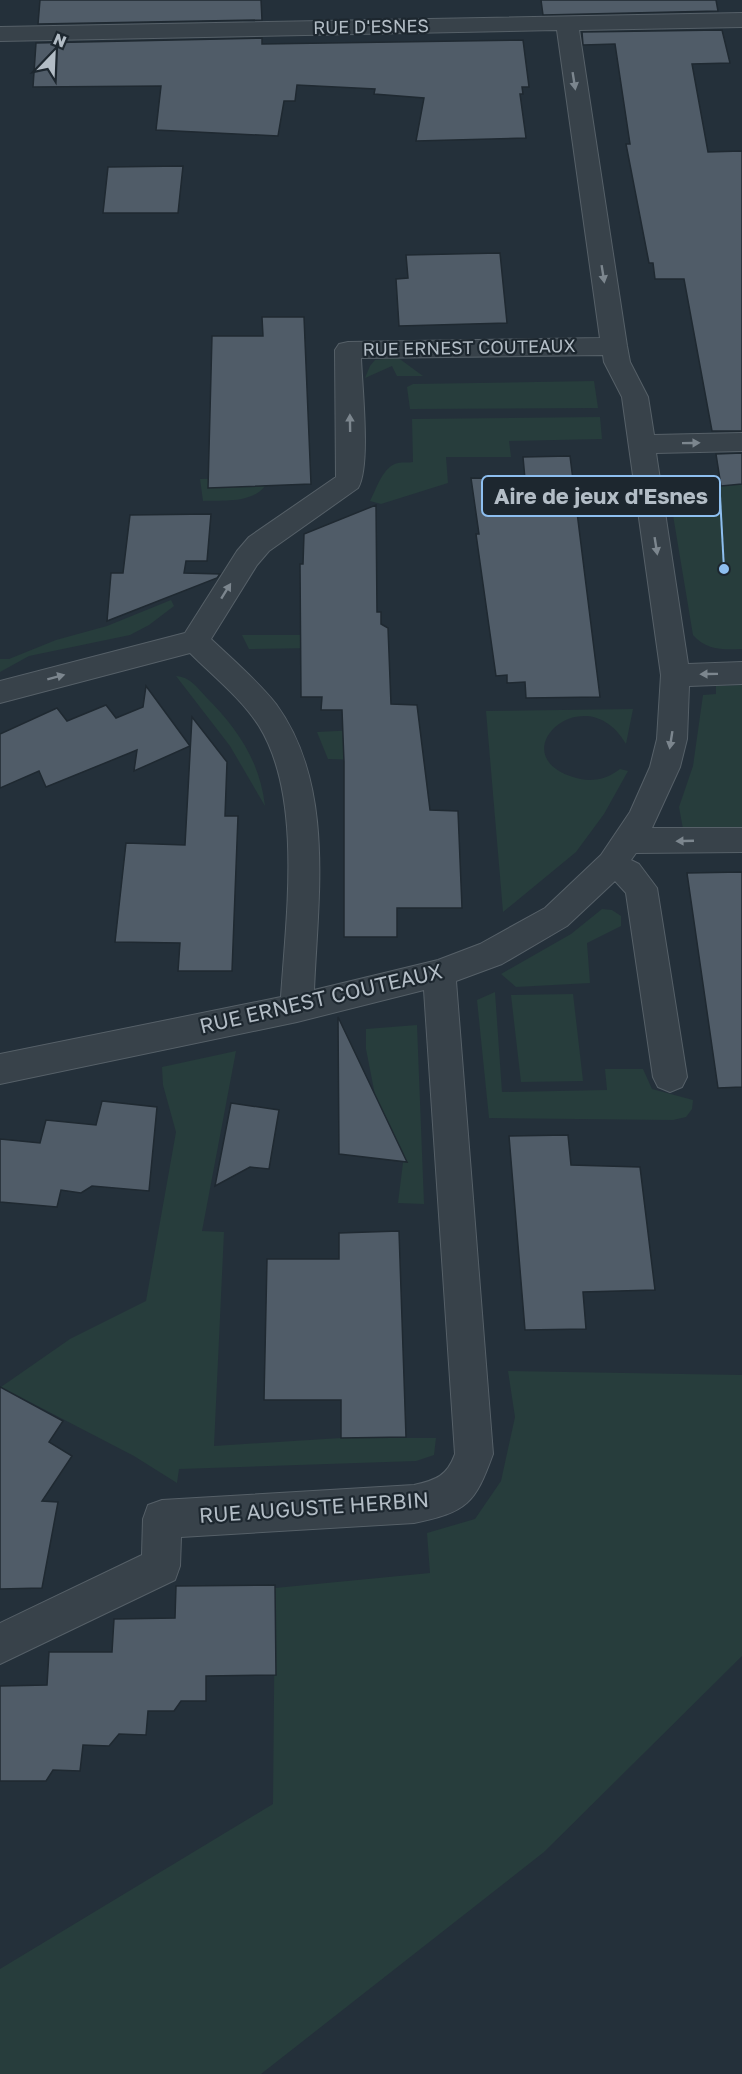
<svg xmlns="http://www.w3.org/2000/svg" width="742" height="2074" viewBox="0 0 742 2074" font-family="'Golos Text',sans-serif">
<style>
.green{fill:#273d3c}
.building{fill:#505c68;stroke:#1f2931;stroke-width:1.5}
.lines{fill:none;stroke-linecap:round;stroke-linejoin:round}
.street-casing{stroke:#566068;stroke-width:2}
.street{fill:#38424a;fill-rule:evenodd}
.oneway{fill:#7c868e}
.labels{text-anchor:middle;stroke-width:4.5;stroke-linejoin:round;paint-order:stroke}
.far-street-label{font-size:18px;fill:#b3bdc6;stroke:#1d272f}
.street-label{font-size:21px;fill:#b3bdc6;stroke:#1d272f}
.leader{fill:none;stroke:#8ebff0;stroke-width:2}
.callout-dot{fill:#8ebff0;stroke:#1d272f;stroke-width:2}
.callout{fill:#1d272f;stroke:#8ebff0;stroke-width:2}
.callout-label{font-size:22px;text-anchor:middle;font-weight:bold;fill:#b3bdc6}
</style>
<rect width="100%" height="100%" fill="#24303a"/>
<g class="green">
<path d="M397 357 423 376H397L392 366 365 378 370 366 375 360Z"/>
<path d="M594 381 598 408 410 409 407 387 413 384Z"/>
<path d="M600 417 602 439 509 441 511 457H446L448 483 381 504 370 501C377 488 383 466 398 463 403 462 408 463 413 462L412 419Z"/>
<path d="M264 477 265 486C251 504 223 500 203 501L200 479Z"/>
<path d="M742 484V649C723 650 706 650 693 635L668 485Z"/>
<path d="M171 600 174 606 149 625 130 635 29 656 0 672V659H9L56 640 107 626Z"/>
<path d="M242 635H316L315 648 249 649Z"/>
<path d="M176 676C190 677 197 687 206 697 237 728 260 761 265 806L230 746Z"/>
<path d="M742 685V827L683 829 679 807 693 766 703 695 716 694V686Z"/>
<path d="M633 709 626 744C586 674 499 754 573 777 590 783 606 780 620 769L628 771 604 814 576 852 503 912 486 711Z"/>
<path d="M358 730 361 760 328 759 317 732Z"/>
<path d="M602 909 612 910 621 916V926L587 943 590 983 516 987 501 974 571 934Z"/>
<path d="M495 992 502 1092 607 1090 605 1069H643L652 1089 693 1100 692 1109 686 1117 673 1120 489 1118 477 1000Z"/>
<path d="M573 994 583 1081 521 1082 511 995Z"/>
<path d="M417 1025 424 1204 398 1203 404 1155 375 1095 366 1049V1029Z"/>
<path d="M236 1051 202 1231 224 1232 214 1446 341 1438H436L434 1455 416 1461 179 1469 177 1483 134 1456 1 1387 70 1339 146 1301 176 1132 163 1085 162 1067Z"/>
<path d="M508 1371 742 1375V1656L544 1852 261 2074H0V1969L273 1804 275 1588 430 1573 427 1533 475 1519 501 1481 515 1417Z"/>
</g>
<g class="building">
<path d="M40 0H261L262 20 38 24Z"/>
<path d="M541 0H716L718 11 543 15Z"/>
<path d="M722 30 730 63 692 64 708 152 742 151V431H712L684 279H655L653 263H649L626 144H630L615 44 583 45 582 32Z"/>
<path d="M262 38V44L523 40 529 87H522L523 94H520L526 138 416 141 424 98 374 94 375 89 297 85 295 101H284L278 136 156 130 161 86 33 87 36 43Z"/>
<path d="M183 166 178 213H103L108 167Z"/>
<path d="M500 253 507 323 399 326 396 279 408 278 406 255Z"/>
<path d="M262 317H304L311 484 208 488 212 336H263Z"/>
<path d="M742 453V484L721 486 716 454Z"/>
<path d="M570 456 600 697 526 698 525 682 507 683V675L496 676 476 534H479L471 478 525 479 523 457Z"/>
<path d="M376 505 377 612H381V624L388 628 391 704 417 705 430 810 458 811 462 908H397V937H344V762L342 710H321L322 697H301L300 564H303L304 534Z"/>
<path d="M211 514 207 561H186L184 573 220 574 217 578 107 621 111 573H123L130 515Z"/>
<path d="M146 686 190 746 134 771 137 750 46 787 39 771 0 788V734L57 708 67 721 106 705 116 718 143 707Z"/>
<path d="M192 717 227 762 225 816H238L232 971H178L180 943 115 942 126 843 185 845Z"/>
<path d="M742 872V1087L718 1088 687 873Z"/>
<path d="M338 1017 407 1162 339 1154Z"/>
<path d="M102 1101 157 1107 149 1191 92 1186 81 1193 61 1190 57 1207 0 1202V1139L40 1143 46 1120 96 1125Z"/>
<path d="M231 1103 279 1110 269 1169 250 1167 215 1186Z"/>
<path d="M568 1135 571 1165 640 1167 655 1290 583 1292 586 1329 525 1330 509 1136Z"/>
<path d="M399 1231 406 1437 341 1438V1400H264L267 1259H339V1233Z"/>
<path d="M0 1387 63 1421 49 1442 72 1456 42 1501 58 1502 42 1588 0 1589Z"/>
<path d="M275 1585 276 1675 206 1676V1701H181L174 1711H148L146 1735 119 1734 109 1746 83 1745 80 1771 53 1770 46 1781H0V1686L47 1685 49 1652H112L114 1619 175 1618 176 1586Z"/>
</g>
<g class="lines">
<g class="street-casing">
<path id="street" d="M742 13V27L579 30 627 346 630 362 648 397 654 435 742 433V451L656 453 688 664 742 662V684L689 686 687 739 680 767 652 828H742V852L636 853 631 860 639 864 657 888 687 1077 682 1087 670 1092 658 1087 653 1077 626 893 615 881 567 926 502 964 456 981 493 1454C475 1504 467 1512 414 1523L181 1537 180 1566 175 1580 0 1664V1623L142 1555 143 1519 148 1505 162 1500 414 1485C436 1480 447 1476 455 1454L424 990 297 1022 0 1084V1054L281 997C286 917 303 797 259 726 241 698 213 676 190 653L0 703V681L185 633 237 551 249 537 336 477 335 350 339 344 348 342 600 338 557 30 0 41V27ZM603 355 604 362 622 397 661 675 657 739 650 767 630 812 601 855 545 908 480 944 438 960 314 990C318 896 335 785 276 704 257 680 233 660 211 639L257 565 269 551 358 488C371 467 362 386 361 358Z"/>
</g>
<use href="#street" class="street"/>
</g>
<defs><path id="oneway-solid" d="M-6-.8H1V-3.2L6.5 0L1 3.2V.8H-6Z" transform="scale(1.5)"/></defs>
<g class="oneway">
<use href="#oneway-solid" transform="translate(574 81) rotate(81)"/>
<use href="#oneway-solid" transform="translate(603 274) rotate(81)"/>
<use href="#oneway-solid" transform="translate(350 423) rotate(-91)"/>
<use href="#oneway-solid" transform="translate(691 443) rotate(-1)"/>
<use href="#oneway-solid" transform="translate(656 546) rotate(81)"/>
<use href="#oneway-solid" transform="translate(226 591) rotate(-58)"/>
<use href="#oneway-solid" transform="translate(709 674) rotate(179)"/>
<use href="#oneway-solid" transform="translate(56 677) rotate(-15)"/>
<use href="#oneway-solid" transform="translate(671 740) rotate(99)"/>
<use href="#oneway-solid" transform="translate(685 841) rotate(178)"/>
</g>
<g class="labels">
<g class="far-street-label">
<text transform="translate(371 27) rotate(-1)" y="6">RUE D'ESNES</text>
<text transform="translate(469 348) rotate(-1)" y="6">RUE ERNEST COUTEAUX</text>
</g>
<g class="street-label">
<text transform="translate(321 999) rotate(-13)" y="7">RUE ERNEST COUTEAUX</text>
<text transform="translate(314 1508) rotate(-4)" y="7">RUE AUGUSTE HERBIN</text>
</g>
</g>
<path class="leader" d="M724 569L720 496"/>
<circle class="callout-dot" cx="724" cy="569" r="6"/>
<rect class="callout" x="482" y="476" width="238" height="40" rx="6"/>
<g class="callout-label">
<text x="601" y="504">Aire de jeux d'Esnes</text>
</g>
<g transform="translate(54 54) rotate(23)" stroke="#1d272f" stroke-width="4.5" paint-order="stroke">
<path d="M0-4.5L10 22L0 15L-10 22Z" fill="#b3bdc6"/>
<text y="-9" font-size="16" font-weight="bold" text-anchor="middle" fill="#b3bdc6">N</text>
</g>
</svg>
